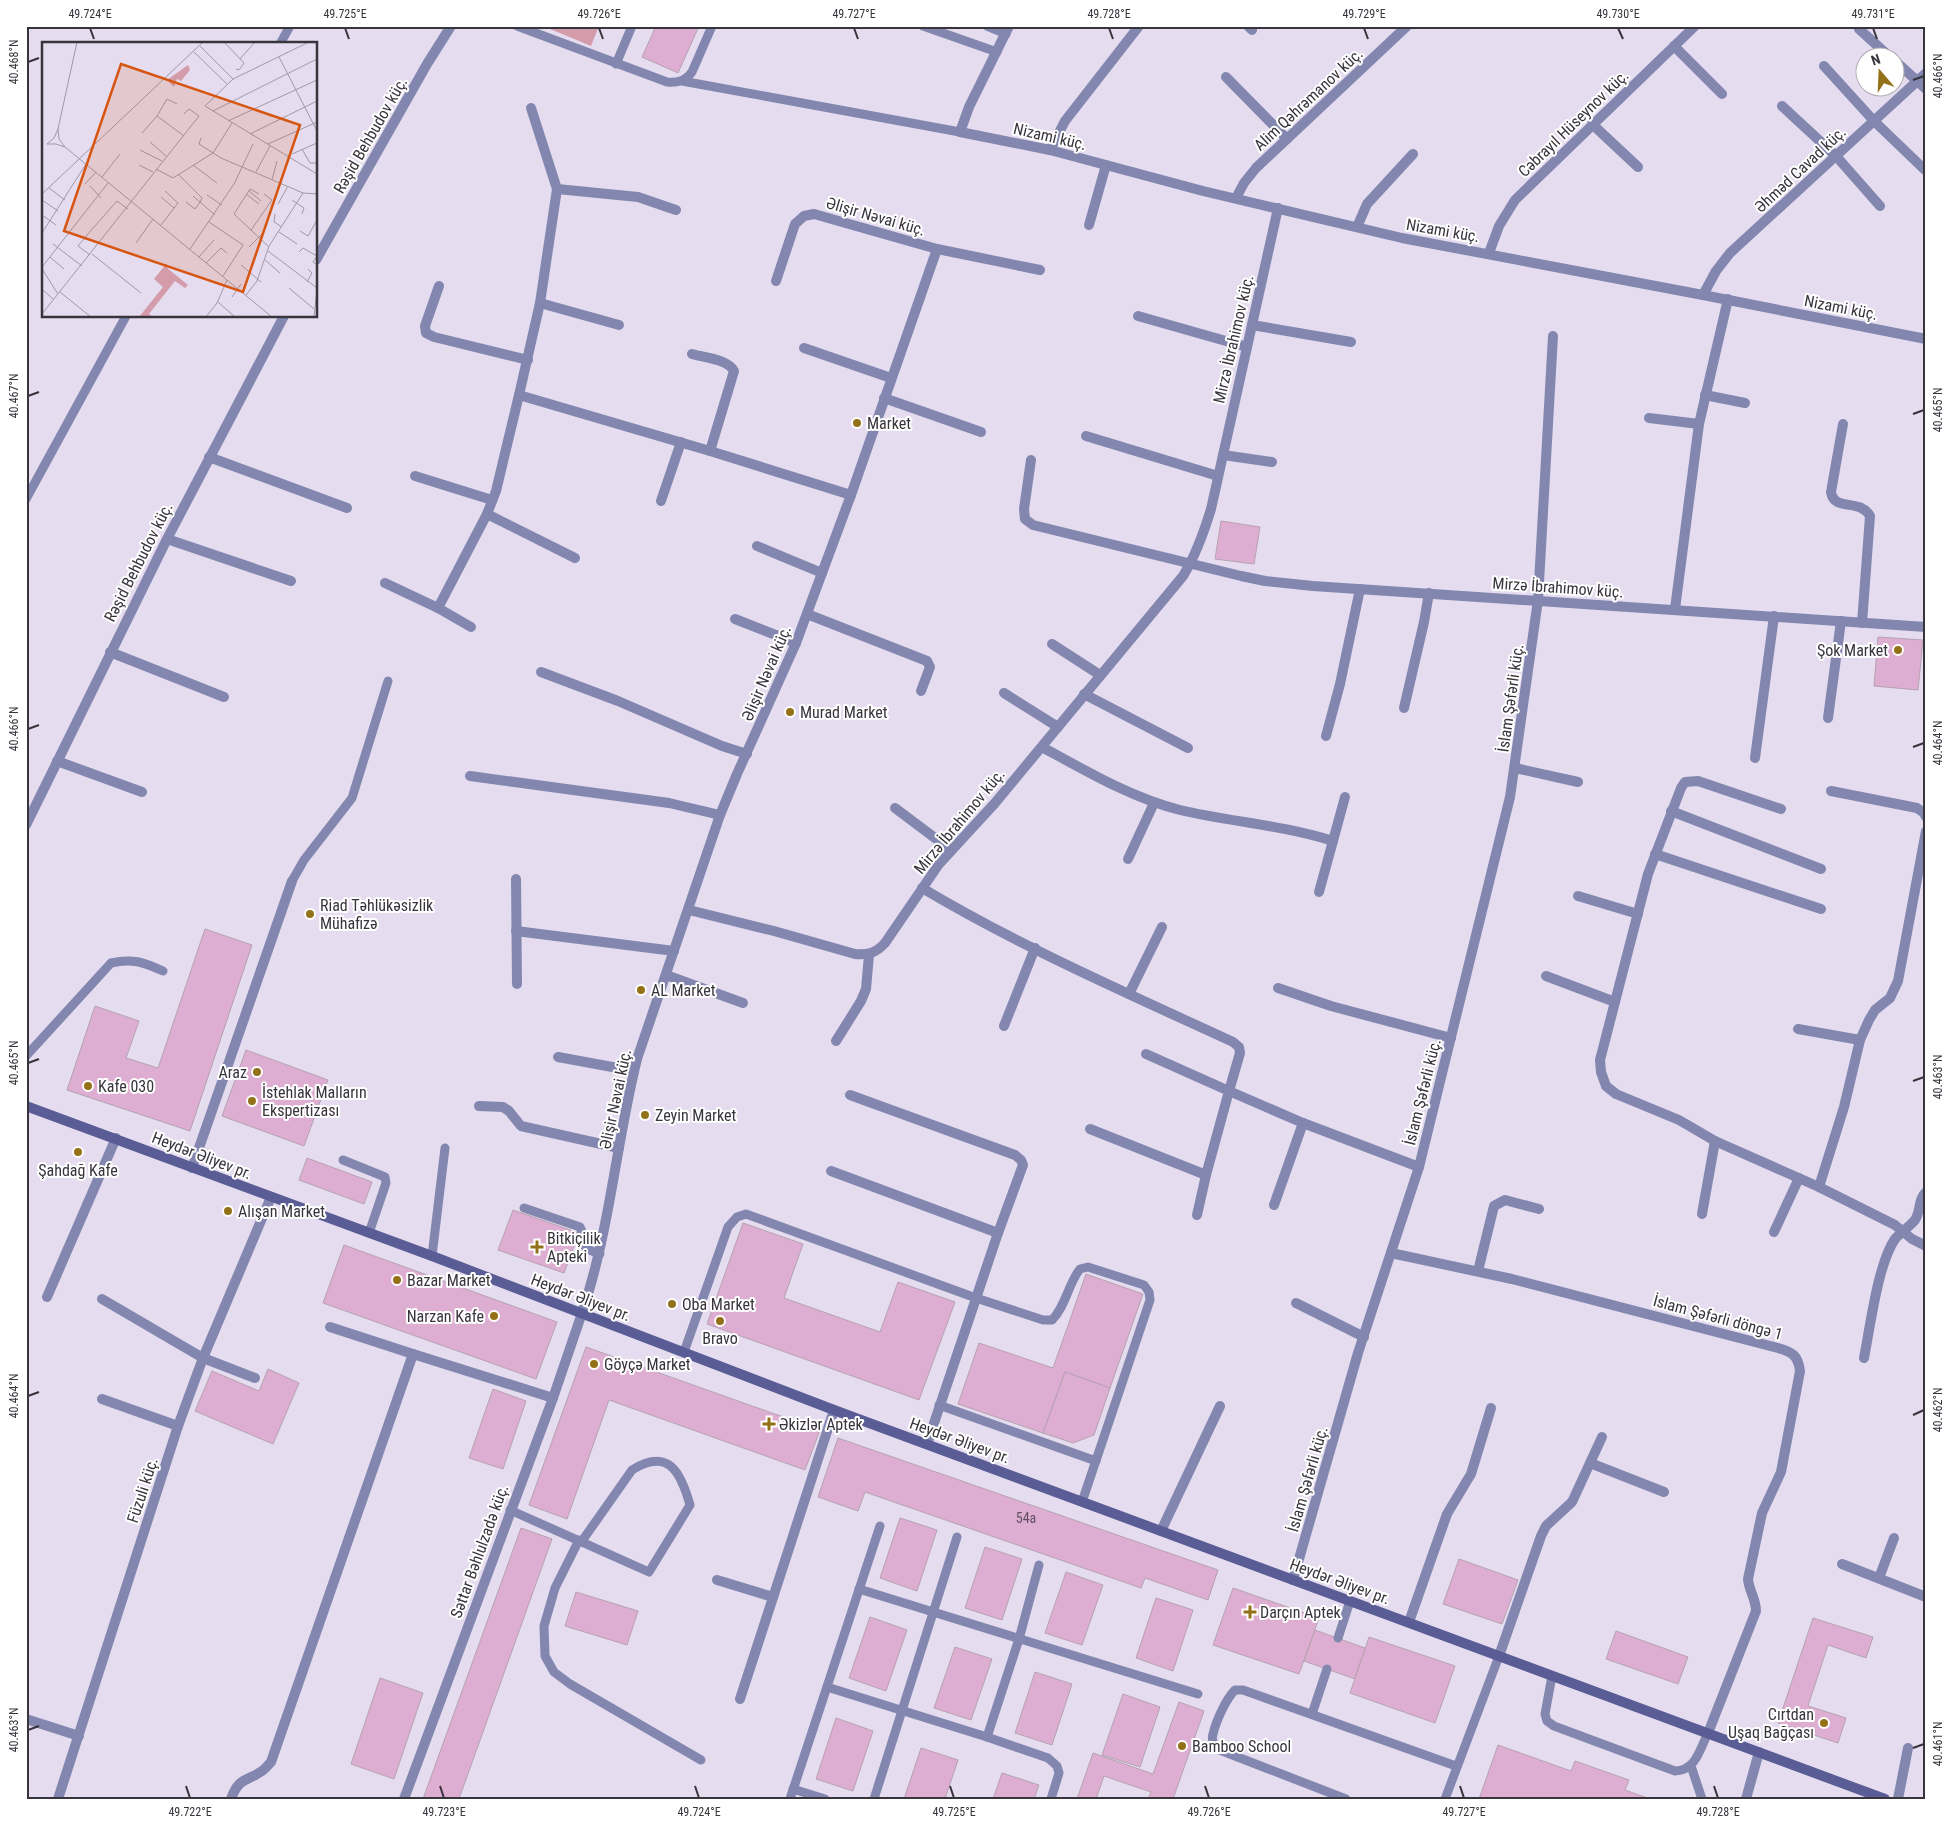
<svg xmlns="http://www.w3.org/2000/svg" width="1952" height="1825" viewBox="0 0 1952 1825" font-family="'Roboto Condensed',sans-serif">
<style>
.park{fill:#d49caa}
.building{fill:#deaed2;stroke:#b5a2b0}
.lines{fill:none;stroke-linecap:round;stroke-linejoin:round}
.service{stroke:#8387af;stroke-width:9}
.minor{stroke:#8387af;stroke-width:10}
.tertiary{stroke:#8387af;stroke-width:10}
.secondary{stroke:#595c95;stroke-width:10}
.ticks{fill:none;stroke:#38343b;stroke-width:2}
.poi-dot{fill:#937118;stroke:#fff;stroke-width:2}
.labels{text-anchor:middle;stroke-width:4;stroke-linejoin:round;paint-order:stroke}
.number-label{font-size:14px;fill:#625261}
.street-label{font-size:16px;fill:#38343b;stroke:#fff}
.poi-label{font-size:16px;fill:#38343b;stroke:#fff;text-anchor:start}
.inset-road{fill:none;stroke:#a099a7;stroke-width:1}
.view{fill:#d65511;fill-opacity:0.15;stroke:#d65511;stroke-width:2.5}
.inset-edge{fill:none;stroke:#38343b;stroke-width:2.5}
.neatline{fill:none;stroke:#38343b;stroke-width:2}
.ticks-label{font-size:12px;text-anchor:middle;fill:#38343b}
</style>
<rect width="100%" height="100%" fill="#e5dcef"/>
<path class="park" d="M543 26H599L591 46Z"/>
<g class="building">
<path d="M656 26H699L678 73 642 57Z"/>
<path d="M1221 521 1260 527 1254 564 1215 559Z"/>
<path d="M1878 637 1923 640 1918 690 1874 686Z"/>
<path d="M205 929 252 945 190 1131 67 1090 95 1006 139 1021 126 1058 158 1068Z"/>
<path d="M246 1050 328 1080 304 1146 222 1116Z"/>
<path d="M307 1158 372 1182 364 1204 299 1180Z"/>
<path d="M513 1210 579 1233 564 1273 498 1250Z"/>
<path d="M743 1223 803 1244 784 1298 880 1332 898 1282 955 1302 919 1400 707 1324Z"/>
<path d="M344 1245 557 1322 536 1379 323 1303Z"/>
<path d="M1086 1274 1143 1294 1110 1388 1065 1372 1043 1433 958 1404 979 1343 1053 1368Z"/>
<path d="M586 1347 820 1430 805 1470 609 1400 567 1519 529 1505Z"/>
<path d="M268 1369 299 1383 273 1444 195 1411 212 1371 259 1391Z"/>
<path d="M1065 1372 1110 1388 1094 1435 1073 1443 1043 1433Z"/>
<path d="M493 1389 526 1401 503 1469 469 1458Z"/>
<path d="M838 1438 1218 1570 1208 1600 1145 1578 1141 1588 865 1492 858 1511 818 1497Z"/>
<path d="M900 1518 937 1530 917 1591 880 1578Z"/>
<path d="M521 1528 552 1539 459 1799H423Z"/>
<path d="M985 1547 1022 1559 1002 1620 965 1608Z"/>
<path d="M1459 1559 1518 1580 1502 1624 1443 1604Z"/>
<path d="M1066 1572 1103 1585 1082 1645 1045 1633Z"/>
<path d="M1233 1588 1319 1618 1299 1674 1213 1645Z"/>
<path d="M576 1592 638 1611 627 1645 565 1626Z"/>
<path d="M1156 1598 1193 1610 1173 1671 1136 1658Z"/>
<path d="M870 1617 907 1630 886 1691 849 1678Z"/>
<path d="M1813 1618 1873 1637 1866 1658 1828 1645 1808 1706 1846 1718 1838 1743 1778 1723Z"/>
<path d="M1315 1630 1365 1648 1355 1679 1304 1661Z"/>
<path d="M1616 1631 1688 1657 1678 1684 1606 1659Z"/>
<path d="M1369 1637 1455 1666 1435 1723 1350 1693Z"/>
<path d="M955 1647 992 1659 971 1720 934 1708Z"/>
<path d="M1035 1672 1072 1684 1052 1745 1015 1733Z"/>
<path d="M380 1678 423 1693 394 1779 351 1764Z"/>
<path d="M1123 1694 1160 1707 1140 1767 1102 1755Z"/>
<path d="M1179 1702 1204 1711 1173 1799H1148L1151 1792 1104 1776 1096 1799H1077L1093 1753 1153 1774Z"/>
<path d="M836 1718 873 1731 853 1791 816 1779Z"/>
<path d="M1498 1745 1571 1771 1575 1761 1629 1780 1625 1790 1650 1799H1479Z"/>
<path d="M921 1748 958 1760 945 1799H904Z"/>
<path d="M1002 1773 1039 1785 1034 1799H993Z"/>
</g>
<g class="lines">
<g class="service">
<path d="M517 26 667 82C678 83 685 81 692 72L712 26"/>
<path d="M923 26 997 52"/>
<path d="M987 26 1006 34"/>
<path d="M280 44 290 26"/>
<path d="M616 64 632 26"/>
<path d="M682 81 960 132"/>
<path d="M26 499 126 316"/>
<path d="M292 881 304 860 352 798 388 681"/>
<path d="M26 1056 111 963C132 958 143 962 163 971"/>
<path d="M343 1160 385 1177 386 1183 369 1233"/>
<path d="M524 1208 580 1227C589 1245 575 1246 600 1254"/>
<path d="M432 1256 445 1148"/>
<path d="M684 1352 728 1227 737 1217 746 1214 976 1298 1043 1320H1052C1066 1306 1068 1284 1080 1269L1088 1267 1144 1285 1149 1292 1150 1300 1082 1502"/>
<path d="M939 1405 1096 1461"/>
<path d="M510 1510 649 1572 690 1505C681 1473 669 1447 632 1470L582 1541"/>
<path d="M579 1540 555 1588 544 1626 545 1656 554 1672 570 1684 701 1760"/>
<path d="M859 1589 1198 1694"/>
<path d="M1338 1638 1350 1601"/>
<path d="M1552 1676 1545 1714 1547 1721 1554 1726 1675 1771C1696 1770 1699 1751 1708 1733"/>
<path d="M827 1687 987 1737 1048 1758 1057 1766 1059 1773 1051 1799"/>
<path d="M1312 1714 1327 1669"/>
<path d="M987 1737 1019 1639 1039 1565"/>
<path d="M1691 1766 1702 1799"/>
<path d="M793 1789 825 1799"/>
<path d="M790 1799 880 1526"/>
<path d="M874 1799 957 1537"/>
<path d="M1346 1799 1217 1749C1214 1744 1211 1740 1213 1734 1216 1721 1226 1699 1235 1690H1243L1456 1766"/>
<path d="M1445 1799 1499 1656"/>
</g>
<g class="minor">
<path d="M1009 26 969 107 960 132 1050 150 1203 191 1402 238 1703 295 1926 339"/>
<path d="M1248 26 1252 30"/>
<path d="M1859 29 1891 58"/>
<path d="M1674 46 1722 94"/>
<path d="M1894 60 1926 89"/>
<path d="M1824 66 1874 121 1925 170"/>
<path d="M1226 77 1287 139"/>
<path d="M1782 106 1836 156 1880 206"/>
<path d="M531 108 557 189"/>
<path d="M1592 124 1638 167"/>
<path d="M1050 150 1065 121 1139 26"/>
<path d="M1236 198 1244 183 1256 168 1407 26"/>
<path d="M676 210 638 197 557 189 540 303 519 395 710 451 851 495"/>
<path d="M1089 225 1106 165"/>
<path d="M1357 227 1367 204 1413 154"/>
<path d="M937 249 1040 270"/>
<path d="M1489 253 1499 226 1515 200 1695 26"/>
<path d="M439 286 425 326 426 333 434 337 528 360"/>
<path d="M1703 295 1716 271 1730 253 1926 73"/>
<path d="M540 303 619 325"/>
<path d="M1138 316 1247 347"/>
<path d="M1252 325 1351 342"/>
<path d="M804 348 891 378"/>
<path d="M692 354C705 358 727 359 734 371L710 451"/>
<path d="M1705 395 1745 403"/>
<path d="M884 398 981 432"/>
<path d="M1649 418 1699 424"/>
<path d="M1843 424 1831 492C1834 512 1860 498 1870 516L1862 623"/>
<path d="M1086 436 1218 476"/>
<path d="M1223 455 1272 462"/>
<path d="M209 457 347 508"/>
<path d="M1031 460 1024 509 1025 519 1033 525 1241 576 1265 581 1313 586 1926 627"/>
<path d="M415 476 492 500"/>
<path d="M661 501 681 442"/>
<path d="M487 514 575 558"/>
<path d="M167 539 291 581"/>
<path d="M757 546 822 573"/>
<path d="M385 583 438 608 471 627"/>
<path d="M438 608 487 514 496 491 519 395"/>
<path d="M1675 609 1699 424 1728 299"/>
<path d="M807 614 927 661 930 667 921 691"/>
<path d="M735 619 796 643"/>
<path d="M1052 644 1100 675"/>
<path d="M110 652 224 697"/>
<path d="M541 672 618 701 722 746 747 754"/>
<path d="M1004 693 1058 727"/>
<path d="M1084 694 1188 748"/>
<path d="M1404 708 1424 622 1429 593"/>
<path d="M1828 718 1841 621"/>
<path d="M1326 736 1340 684 1360 589"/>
<path d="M1042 747C1086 771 1132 798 1180 810 1231 822 1283 825 1333 841"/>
<path d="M1755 758 1774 616"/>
<path d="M57 761 142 792"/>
<path d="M1515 768 1578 782"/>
<path d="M470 776 669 803 720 815"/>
<path d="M1831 791 1917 808 1924 813 1926 817"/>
<path d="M895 808 951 850"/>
<path d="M1781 809 1698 781 1685 782 1681 788 1648 874 1600 1060 1601 1072 1606 1086 1616 1094 1679 1120 1715 1141 1819 1187 1895 1225 1912 1239 1926 1246"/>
<path d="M1671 811 1821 869"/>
<path d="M1655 854 1821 909"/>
<path d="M1128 859 1154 803"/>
<path d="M516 879 517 984"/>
<path d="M922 888C1021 947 1129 994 1233 1042L1239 1047 1240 1053 1229 1091 1303 1123 1419 1167"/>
<path d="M1319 892 1345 797"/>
<path d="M1578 896 1638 914"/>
<path d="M689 910 774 931 855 954C868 955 876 953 885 943L939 864 995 803 1183 576C1196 555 1204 532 1211 509L1278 208"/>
<path d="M516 931 674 951"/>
<path d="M666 975 743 1003"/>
<path d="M1546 976 1615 1002"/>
<path d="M1278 988 1331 1006 1451 1038"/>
<path d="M1129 994 1162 927"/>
<path d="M1004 1026 1035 948"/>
<path d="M1798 1029 1860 1040"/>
<path d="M836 1041 861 1001 866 989 869 955"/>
<path d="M558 1057 634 1071"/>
<path d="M850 1095 1015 1155 1021 1160 1023 1165 998 1233 927 1444"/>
<path d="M479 1106 503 1107 509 1111 521 1126 619 1148"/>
<path d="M1090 1129 1206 1175 1229 1091 1146 1054"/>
<path d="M192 1168 292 881"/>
<path d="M831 1171 998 1233"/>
<path d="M1819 1187 1844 1107 1860 1040 1869 1020 1875 1010 1890 998 1898 981 1926 831"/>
<path d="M1274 1205 1303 1123"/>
<path d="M1702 1214 1715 1141"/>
<path d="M1197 1215 1206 1175"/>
<path d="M1774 1232 1799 1178"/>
<path d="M1391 1253 1512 1279 1778 1348C1792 1352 1798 1355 1800 1371L1781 1472 1762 1513 1748 1579C1749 1591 1756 1599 1756 1611L1708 1733"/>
<path d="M1478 1271 1494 1206 1505 1200 1539 1209"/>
<path d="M47 1297 116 1138"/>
<path d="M102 1299 203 1358 255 1378"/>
<path d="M1296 1303 1364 1337"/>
<path d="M582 1313C610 1230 616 1143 637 1059L720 815 737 774 796 643 851 495 937 249 814 214 804 216 795 224 776 281"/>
<path d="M330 1327 413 1354"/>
<path d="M1864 1358C1870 1328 1878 1263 1895 1239 1901 1232 1909 1227 1915 1220 1921 1211 1918 1199 1926 1192"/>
<path d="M102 1399 178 1426"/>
<path d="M1590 1463 1602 1437"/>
<path d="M1161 1531 1220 1406"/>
<path d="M1842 1564 1926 1597"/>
<path d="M1879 1578 1894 1538"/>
<path d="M717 1580 773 1597"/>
<path d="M1293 1580 1358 1353 1419 1167 1510 797 1538 600 1553 336"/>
<path d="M1409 1622 1447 1514 1471 1474 1491 1408"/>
<path d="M1499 1656 1541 1536 1546 1526 1572 1502 1590 1463 1664 1492"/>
<path d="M740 1699 834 1410"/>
<path d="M26 1719 79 1736"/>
<path d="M58 1799 178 1426 203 1358 271 1197"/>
<path d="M231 1799C239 1777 246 1782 262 1771 265 1769 268 1765 271 1762L413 1354 553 1398"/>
<path d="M1746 1799 1759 1752"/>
<path d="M1898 1799 1908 1748"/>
</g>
<g class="tertiary">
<path d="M316 260 427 64 451 26"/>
<path d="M26 825 167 539 284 316"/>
<path d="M404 1799 553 1398 582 1313"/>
</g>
<path class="secondary" d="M26 1106 432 1256 834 1410 1885 1799"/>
</g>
<path class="ticks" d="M90 28 94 39M345 28 349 39M599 28 603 39M854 28 858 39M1109 28 1113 39M1364 28 1368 39M1618 28 1623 39M1873 28 1877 39M28 62 39 58M1913 80 1924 76M28 396 39 392M1913 414 1924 410M28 729 39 725M1913 747 1924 743M28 1063 39 1059M1913 1081 1924 1077M28 1396 39 1392M1913 1415 1924 1410M28 1730 39 1726M1913 1748 1924 1744M186 1786 190 1798M440 1786 444 1798M695 1786 699 1798M950 1786 954 1798M1205 1786 1209 1798M1460 1786 1464 1798M1714 1786 1718 1798"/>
<g class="poi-dot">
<circle cx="857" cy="423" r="5"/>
<circle cx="1898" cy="650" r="5"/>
<circle cx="790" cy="712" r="5"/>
<circle cx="310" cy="914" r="5"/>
<circle cx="641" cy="990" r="5"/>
<circle cx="257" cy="1072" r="5"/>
<circle cx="88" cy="1086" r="5"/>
<circle cx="252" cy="1101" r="5"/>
<circle cx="645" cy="1115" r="5"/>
<circle cx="78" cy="1152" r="5"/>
<circle cx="228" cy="1211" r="5"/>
<path d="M534.5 1239.5h5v5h5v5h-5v5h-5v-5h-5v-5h5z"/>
<circle cx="397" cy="1280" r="5"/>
<circle cx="672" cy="1304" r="5"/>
<circle cx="494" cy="1316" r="5"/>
<circle cx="720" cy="1321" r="5"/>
<circle cx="594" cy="1364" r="5"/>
<path d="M766.5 1416.5h5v5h5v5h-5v5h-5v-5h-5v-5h5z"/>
<path d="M1247.5 1604.5h5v5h5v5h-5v5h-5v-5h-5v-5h5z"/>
<circle cx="1824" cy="1723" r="5"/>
<circle cx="1182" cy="1746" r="5"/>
</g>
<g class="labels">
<g class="number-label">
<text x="1026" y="1523">54a</text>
</g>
<g class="street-label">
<text transform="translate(1308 99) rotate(-43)" y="6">Alim Qəhrəmanov küç.</text>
<text transform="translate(1573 123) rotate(-44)" y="6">Cəbrayıl Hüseynov küç.</text>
<text transform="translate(370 135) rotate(-60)" y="6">Rəşid Behbudov küç.</text>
<text transform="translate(1050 136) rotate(13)" y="6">Nizami küç.</text>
<text transform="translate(1800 169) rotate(-43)" y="6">Əhməd Cavad küç.</text>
<text transform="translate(876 216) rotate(16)" y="6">Əlişir Nəvai küç.</text>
<text transform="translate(1443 230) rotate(10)" y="6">Nizami küç.</text>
<text transform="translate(1841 307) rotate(11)" y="6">Nizami küç.</text>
<text transform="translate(1233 339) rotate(-77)" y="6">Mirzə İbrahimov küç.</text>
<text transform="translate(138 562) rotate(-63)" y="6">Rəşid Behbudov küç.</text>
<text transform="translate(1558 587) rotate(4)" y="6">Mirzə İbrahimov küç.</text>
<text transform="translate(766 673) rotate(-67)" y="6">Əlişir Nəvai küç.</text>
<text transform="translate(1510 698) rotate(-82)" y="6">İslam Şəfərli küç.</text>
<text transform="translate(959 821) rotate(-50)" y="6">Mirzə İbrahimov küç.</text>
<text transform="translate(1422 1092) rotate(-76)" y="6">İslam Şəfərli küç.</text>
<text transform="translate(615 1099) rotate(-78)" y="6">Əlişir Nəvai küç.</text>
<text transform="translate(202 1155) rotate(21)" y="6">Heydər Əliyev pr.</text>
<text transform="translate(581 1297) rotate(21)" y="6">Heydər Əliyev pr.</text>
<text transform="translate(1718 1317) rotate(15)" y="6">İslam Şəfərli döngə 1</text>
<text transform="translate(960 1440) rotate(20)" y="6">Heydər Əliyev pr.</text>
<text transform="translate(1307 1479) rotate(-74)" y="6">İslam Şəfərli küç.</text>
<text transform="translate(142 1490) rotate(-72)" y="6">Füzuli küç.</text>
<text transform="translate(479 1551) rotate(-70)" y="6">Səttar Bəhlulzadə küç.</text>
<text transform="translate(1340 1581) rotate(20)" y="6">Heydər Əliyev pr.</text>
</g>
<g class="poi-label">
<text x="867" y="429">Market</text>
<text x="1888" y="656" text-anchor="end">Şok Market</text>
<text x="800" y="718">Murad Market</text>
<text x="320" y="911">Riad Təhlükəsizlik<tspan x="320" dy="18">Mühafizə</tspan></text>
<text x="651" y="996">AL Market</text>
<text x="247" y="1078" text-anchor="end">Araz</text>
<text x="98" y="1092">Kafe 030</text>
<text x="262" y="1098">İstehlak Malların<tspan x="262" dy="18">Ekspertizası</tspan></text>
<text x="655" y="1121">Zeyin Market</text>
<text x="78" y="1176" text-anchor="middle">Şahdağ Kafe</text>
<text x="238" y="1217">Alışan Market</text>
<text x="547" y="1244">Bitkiçilik<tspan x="547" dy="18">Apteki</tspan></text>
<text x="407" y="1286">Bazar Market</text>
<text x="682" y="1310">Oba Market</text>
<text x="484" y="1322" text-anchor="end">Narzan Kafe</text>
<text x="720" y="1344" text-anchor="middle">Bravo</text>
<text x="604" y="1370">Göyçə Market</text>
<text x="779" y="1430">Əkizlər Aptek</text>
<text x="1260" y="1618">Darçın Aptek</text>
<text x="1814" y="1720" text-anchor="end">Cırtdan<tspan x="1814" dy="18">Uşaq Bağçası</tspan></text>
<text x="1192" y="1752">Bamboo School</text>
</g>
</g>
<g transform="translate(42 42)">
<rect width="275" height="275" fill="#e5dcef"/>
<path d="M146 23 148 28 139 39 135 37 132 45 125 38ZM125 221V226L146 243 143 246 133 239 107 272 111 275H97L121 245 112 237Z" fill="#d49caa"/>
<path class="inset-road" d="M182 0 202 21 197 28 194 27M267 0 191 37 163 64 275 132M158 4 191 37M152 10 185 42M237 15 275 89M198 17 213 0M135 62 125 57 115 74 142 94M171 69 275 17M186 79 275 38M16 87 35 0M100 91 115 74M208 92 275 59M12 96 5 102H14M12 96 16 87 17 97 23 105 14 102M159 96 157 102 179 116 261 151 275 152M108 100 124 114M226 102 275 80M23 105 230 275M260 107 268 121H275M98 108 120 119M250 112 275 101M97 123 111 130M151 123 175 141M114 127 131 136 171 111 190 81M214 130 228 104M136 132 160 156 158 160 173 173M60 135 78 112M230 138 235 119M43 142 54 130M48 144 59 156M7 146 23 158M207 149 219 159M0 152 161 0M204 152 217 162M217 152 208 147 192 172 227 205M165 153 180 163M119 155 132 166M0 158 16 169M250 158 262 166 260 172M144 160 153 167 158 160 151 154M236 162 246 144M233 172 232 180 240 185M0 173 14 183M167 180 201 203 181 234M119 183 136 161 123 149M209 188 230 158 222 152M258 189 266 194 275 178M237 190 255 202M0 191 44 122M94 201 111 177M11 202 40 224M207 205 220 192M148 207 192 142 211 102M226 209 275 246M257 210 261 206 275 214 271 220 274 222M50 212 99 251M48 213 36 204 45 193 75 159 86 167M8 215 22 227M157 215 172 198M223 218 238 231M164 221 179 206 185 211M199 223 219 240M0 225 66 141M0 227 16 252M265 240 270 231 266 227M247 246 272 267M0 247 12 258M18 250 49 275M204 253 215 239 227 204 261 151M190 255 199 242M176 260 193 275M0 272 157 74 147 67 142 72M164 275 175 261 185 238M272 275 275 248"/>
<path class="view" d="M79 22 258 83 201 250 22 189Z"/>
<rect width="275" height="275" class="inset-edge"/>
</g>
<rect width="1952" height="1825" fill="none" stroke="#ffffff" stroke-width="55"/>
<g transform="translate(1880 72) rotate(341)"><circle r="24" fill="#ffffff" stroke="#afaeb1"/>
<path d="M0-4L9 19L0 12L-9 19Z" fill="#937118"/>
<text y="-8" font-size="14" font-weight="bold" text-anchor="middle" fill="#38343b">N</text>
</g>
<rect x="28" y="28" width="1896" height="1770" class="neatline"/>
<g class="ticks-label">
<text x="90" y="18">49.724°E</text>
<text x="345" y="18">49.725°E</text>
<text x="599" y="18">49.726°E</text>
<text x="854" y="18">49.727°E</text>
<text x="1109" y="18">49.728°E</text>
<text x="1364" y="18">49.729°E</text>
<text x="1618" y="18">49.730°E</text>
<text x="1873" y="18">49.731°E</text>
<text transform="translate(14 62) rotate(-90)" y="4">40.468°N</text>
<text transform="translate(1938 76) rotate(-90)" y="4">40.466°N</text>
<text transform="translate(14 396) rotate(-90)" y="4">40.467°N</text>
<text transform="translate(1938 410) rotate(-90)" y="4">40.465°N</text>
<text transform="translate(14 729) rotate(-90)" y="4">40.466°N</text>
<text transform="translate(1938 743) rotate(-90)" y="4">40.464°N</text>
<text transform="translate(14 1063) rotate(-90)" y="4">40.465°N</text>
<text transform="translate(1938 1077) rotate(-90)" y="4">40.463°N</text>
<text transform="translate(14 1396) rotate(-90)" y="4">40.464°N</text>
<text transform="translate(1938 1410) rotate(-90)" y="4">40.462°N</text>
<text transform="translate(14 1730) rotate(-90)" y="4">40.463°N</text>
<text transform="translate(1938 1744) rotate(-90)" y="4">40.461°N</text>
<text x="190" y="1816">49.722°E</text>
<text x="444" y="1816">49.723°E</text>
<text x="699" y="1816">49.724°E</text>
<text x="954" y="1816">49.725°E</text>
<text x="1209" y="1816">49.726°E</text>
<text x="1464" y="1816">49.727°E</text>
<text x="1718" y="1816">49.728°E</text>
</g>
</svg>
